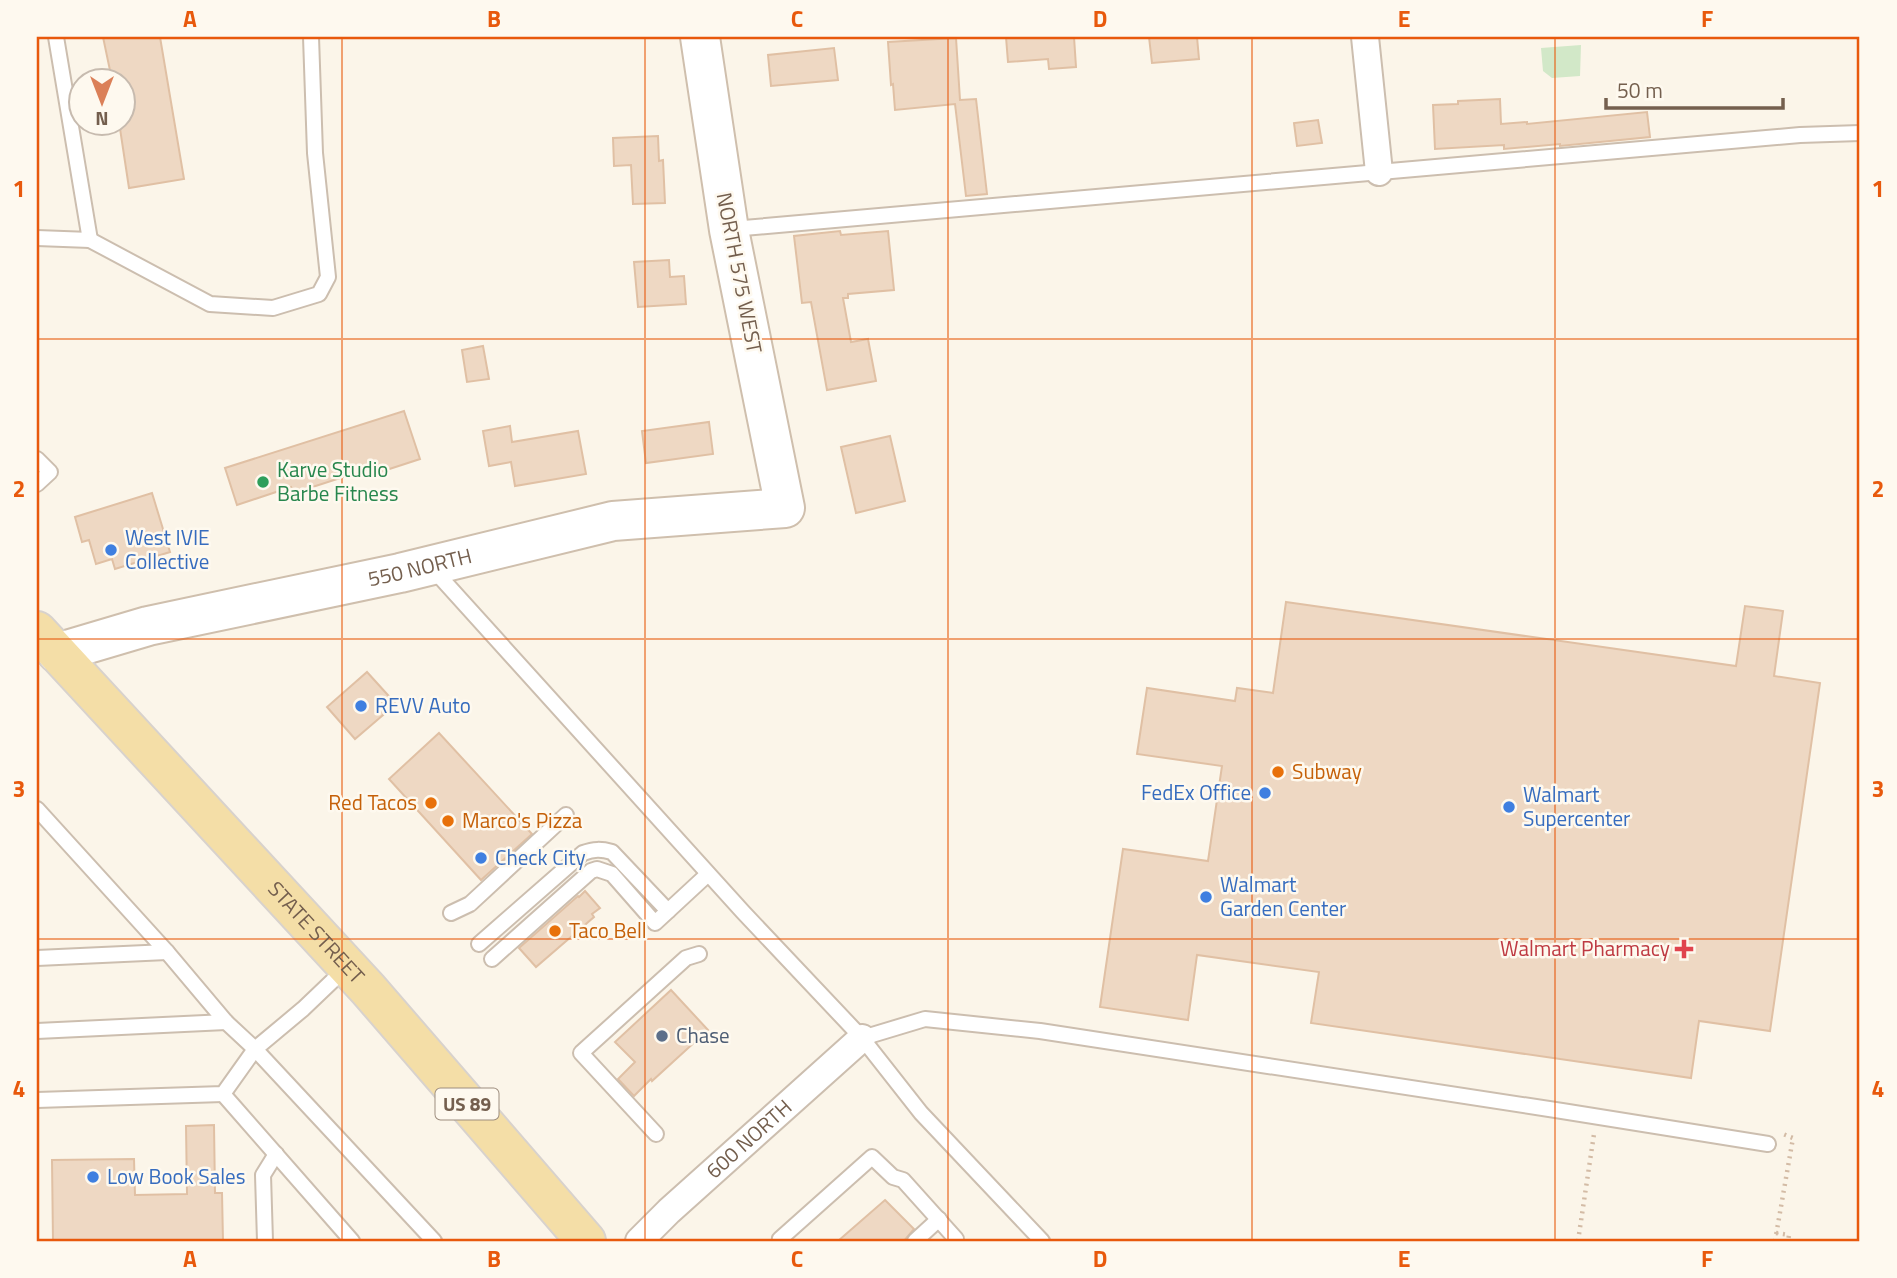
<svg xmlns="http://www.w3.org/2000/svg" width="1897" height="1278" viewBox="0 0 1897 1278" font-family="'Titillium Web',sans-serif">
<style>
.green{fill:#d2e8c8}
.building{fill:#eed8c3;stroke:#e0c0a4;stroke-width:2}
.lines{fill:none;stroke-linecap:round;stroke-linejoin:round}
.lane-casing{stroke:#ccbeaf;stroke-width:18}
.street-casing{stroke:#ccbeaf;stroke-width:30}
.secondary-casing{stroke:#cfbfad;stroke-width:42}
.primary-casing{stroke:#d8d2cd;stroke-width:42}
.path{stroke:#d3bba5;stroke-width:4.5;stroke-dasharray:2 5;stroke-linecap:butt}
.lane{stroke:#fff;stroke-width:14}
.street{stroke:#fff;stroke-width:26}
.secondary{stroke:#fff;stroke-width:38}
.primary{stroke:#f4dea7;stroke-width:38}
.grid{fill:none;stroke:#e8590c;stroke-width:2;stroke-opacity:0.55}
.leisure-dot{fill:#2e9e5b;stroke:#fef9ef;stroke-width:2.5}
.shop-dot{fill:#3f7fe0;stroke:#fef9ef;stroke-width:2.5}
.food-dot{fill:#e8710a;stroke:#fef9ef;stroke-width:2.5}
.health-dot{fill:#e0444e;stroke:#fef9ef;stroke-width:2.5}
.service-dot{fill:#5c6f8a;stroke:#fef9ef;stroke-width:2.5}
.labels{text-anchor:middle;stroke-width:5;stroke-linejoin:round;paint-order:stroke}
.shield{fill:#fef9ef;stroke:#9d8d7e;stroke-width:2}
.shield-label{font-size:19px;font-weight:bold;fill:#745f4e}
.street-label{font-size:21px;fill:#745f4e;stroke:#fef9ef}
.leisure-label{font-size:21px;fill:#27864d;stroke:#fef9ef;text-anchor:start}
.shop-label{font-size:21px;fill:#366cbe;stroke:#fef9ef;text-anchor:start}
.food-label{font-size:21px;fill:#c56008;stroke:#fef9ef;text-anchor:start}
.health-label{font-size:21px;fill:#be3a42;stroke:#fef9ef;text-anchor:end}
.service-label{font-size:21px;fill:#4e5e75;stroke:#fef9ef;text-anchor:start}
.neatline{fill:none;stroke:#e8590c;stroke-width:2.5}
.grid-label{font-size:23px;text-anchor:middle;font-weight:bold;fill:#e8590c}
</style>
<rect width="100%" height="100%" fill="#fbf5e9"/>
<path class="green" d="M1581 45 1580 76 1552 78 1543 71 1541 48Z"/>
<g class="building">
<path d="M103 37H160L184 179 129 188 119 122H122V80H112Z"/>
<path d="M1006 37H1074L1076 67 1049 69 1048 59 1008 62Z"/>
<path d="M1149 37H1197L1199 59 1152 63Z"/>
<path d="M956 38 960 100 976 99 987 194 966 196 955 104 895 110 893 84 891 85 888 42Z"/>
<path d="M834 48 838 80 771 86 768 55Z"/>
<path d="M1500 99 1501 124 1527 122V124L1647 112 1650 137 1560 146V144L1504 149V145L1435 149 1433 105 1458 104V101Z"/>
<path d="M1318 120 1322 143 1297 146 1294 123Z"/>
<path d="M658 136 659 161 663 160 665 203 633 204 631 165 614 166 613 138Z"/>
<path d="M840 231 841 235 888 231 894 290 848 294V298H843L851 342 868 339 876 381 827 390 811 302 802 303 794 236Z"/>
<path d="M669 260 670 277 684 276 686 304 638 307 634 262Z"/>
<path d="M483 346 489 379 467 382 462 350Z"/>
<path d="M404 411 420 459 371 475 368 469 294 493 291 487 237 505 225 468Z"/>
<path d="M709 422 713 454 646 463 642 431Z"/>
<path d="M510 426 512 442 578 431 586 474 515 486 511 462 489 466 483 431Z"/>
<path d="M890 436 905 501 856 513 841 447Z"/>
<path d="M152 493 170 552 115 569 112 559 96 564 89 540 82 542 75 517Z"/>
<path d="M1286 602 1736 666 1745 606 1783 611 1774 676 1820 683 1770 1031 1699 1021 1691 1078 1311 1023 1319 972 1197 955 1188 1020 1100 1007 1123 849 1208 861 1222 766 1137 754 1147 688 1235 701 1237 688 1273 693Z"/>
<path d="M367 672 396 704 355 739 327 707Z"/>
<path d="M439 733 532 834 481 880 389 779Z"/>
<path d="M585 891 600 908 592 914 594 917 536 967 519 948 578 896 579 897Z"/>
<path d="M671 990 708 1030 652 1081 651 1079 634 1096 618 1079 635 1062 615 1042Z"/>
<path d="M214 1125 215 1193H222L223 1241H53L52 1160 134 1159 135 1195 187 1194 186 1126Z"/>
<path d="M885 1200 914 1229 904 1241H838Z"/>
</g>
<g class="lines">
<g class="lane-casing">
<g id="lane">
<path d="M732 229 1800 135 1860 133"/>
<path d="M37 238 90 240 56 37"/>
<path d="M90 240 210 304 273 308 319 294 328 277 315 153 311 37"/>
<path d="M37 459 50 472 37 484"/>
<path d="M432 568 743 912 862 1038 921 1113 1042 1241"/>
<path d="M37 809 167 952 226 1022 255 1049 434 1241"/>
<path d="M451 913 470 904 566 815"/>
<path d="M479 944 583 853C594 849 601 849 612 852L668 911"/>
<path d="M37 958 167 952"/>
<path d="M492 959 591 871 597 869 612 874 655 923 708 874"/>
<path d="M37 1031 226 1022"/>
<path d="M862 1038 925 1019 1040 1031 1562 1111 1768 1144"/>
<path d="M223 1094 352 1241"/>
<path d="M37 1100 223 1094 255 1049 303 1009 347 967"/>
<path d="M656 1134 581 1053 686 958 699 954"/>
<path d="M265 1241 263 1175 276 1154"/>
<path d="M781 1241 780 1239 872 1157 893 1177 903 1180 956 1239"/>
<path d="M915 1241 939 1219"/>
</g>
</g>
<g class="street-casing">
<g id="street">
<path d="M1365 37 1379 172"/>
<path id="s1" d="M639 1241 669 1211 862 1038"/>
</g>
</g>
<g class="secondary-casing">
<g id="secondary">
<path id="s2" d="M57 653 148 626 400 573 613 521 785 508 729 230 700 37"/>
</g>
</g>
<g class="primary-casing">
<g id="primary">
<path id="s3" d="M37 631 368 989 586 1241"/>
</g>
</g>
<g class="path">
<path d="M1776 1233 1789 1235 1788 1241"/>
<path d="M1578 1241 1594 1134"/>
<path d="M1775 1241 1793 1138 1783 1134"/>
</g>
<use href="#lane" class="lane"/>
<use href="#street" class="street"/>
<use href="#secondary" class="secondary"/>
<use href="#primary" class="primary"/>
</g>
<path class="grid" d="M342 37V1241M645 37V1241M948 37V1241M1252 37V1241M1555 37V1241M37 339H1860M37 639H1860M37 939H1860"/>
<circle class="leisure-dot" cx="263" cy="482" r="7"/>
<g class="shop-dot">
<circle cx="111" cy="550" r="7"/>
<circle cx="361" cy="706" r="7"/>
<circle cx="1265" cy="793" r="7"/>
<circle cx="1509" cy="807" r="7"/>
<circle cx="481" cy="858" r="7"/>
<circle cx="1206" cy="897" r="7"/>
<circle cx="93" cy="1177" r="7"/>
</g>
<g class="food-dot">
<circle cx="1278" cy="772" r="7"/>
<circle cx="431" cy="803" r="7"/>
<circle cx="448" cy="821" r="7"/>
<circle cx="555" cy="931" r="7"/>
</g>
<path class="health-dot" d="M1680.5 938.5h7v7h7v7h-7v7h-7v-7h-7v-7h7z"/>
<circle class="service-dot" cx="662" cy="1036" r="7"/>
<g class="labels">
<rect class="shield" x="435.5" y="1088.5" width="63" height="31" rx="5"/>
<g class="shield-label">
<text x="467" y="1111">US 89</text>
</g>
<g class="street-label">
<text transform="translate(739 273) rotate(79)" y="7">NORTH 575 WEST</text>
<text dy="7" stroke="none"><textPath href="#s2" startOffset="373">550 NORTH</textPath></text>
<text dy="7" stroke="none"><textPath href="#s3" startOffset="411">STATE STREET</textPath></text>
<text dy="7" stroke="none"><textPath href="#s1" startOffset="150">600 NORTH</textPath></text>
</g>
<g class="leisure-label">
<text x="277" y="477">Karve Studio<tspan x="277" dy="24">Barbe Fitness</tspan></text>
</g>
<g class="shop-label">
<text x="125" y="545">West IVIE<tspan x="125" dy="24">Collective</tspan></text>
<text x="375" y="713">REVV Auto</text>
<text x="1251" y="800" text-anchor="end">FedEx Office</text>
<text x="1523" y="802">Walmart<tspan x="1523" dy="24">Supercenter</tspan></text>
<text x="495" y="865">Check City</text>
<text x="1220" y="892">Walmart<tspan x="1220" dy="24">Garden Center</tspan></text>
<text x="107" y="1184">Low Book Sales</text>
</g>
<g class="food-label">
<text x="1292" y="779">Subway</text>
<text x="417" y="810" text-anchor="end">Red Tacos</text>
<text x="462" y="828">Marco's Pizza</text>
<text x="569" y="938">Taco Bell</text>
</g>
<g class="health-label">
<text x="1670" y="956">Walmart Pharmacy</text>
</g>
<g class="service-label">
<text x="676" y="1043">Chase</text>
</g>
</g>
<rect width="1897" height="1278" fill="none" stroke="#fef9ef" stroke-width="77"/>
<g transform="translate(102 102) rotate(180)"><circle r="33" fill="#fef9ef" stroke="#c7bbaf" stroke-width="2"/>
<path d="M0-5L12 26L0 18L-12 26Z" fill="#db8058"/>
<text y="-10" font-size="19" font-weight="bold" text-anchor="middle" fill="#745f4e">N</text>
</g>
<path d="M1606 98v10h177v-10" fill="none" stroke="#745f4e" stroke-width="3.5"/>
<text x="1617" y="98" font-size="21" fill="#745f4e" stroke="#fef9ef" stroke-width="5" paint-order="stroke">50 m</text>
<rect x="38" y="38" width="1820" height="1202" class="neatline"/>
<g class="grid-label">
<text x="190" y="27">A</text>
<text x="494" y="27">B</text>
<text x="797" y="27">C</text>
<text x="1100" y="27">D</text>
<text x="1404" y="27">E</text>
<text x="1707" y="27">F</text>
<text x="19" y="197">1</text>
<text x="1878" y="197">1</text>
<text x="19" y="497">2</text>
<text x="1878" y="497">2</text>
<text x="19" y="797">3</text>
<text x="1878" y="797">3</text>
<text x="19" y="1097">4</text>
<text x="1878" y="1097">4</text>
<text x="190" y="1267">A</text>
<text x="494" y="1267">B</text>
<text x="797" y="1267">C</text>
<text x="1100" y="1267">D</text>
<text x="1404" y="1267">E</text>
<text x="1707" y="1267">F</text>
</g>
</svg>
